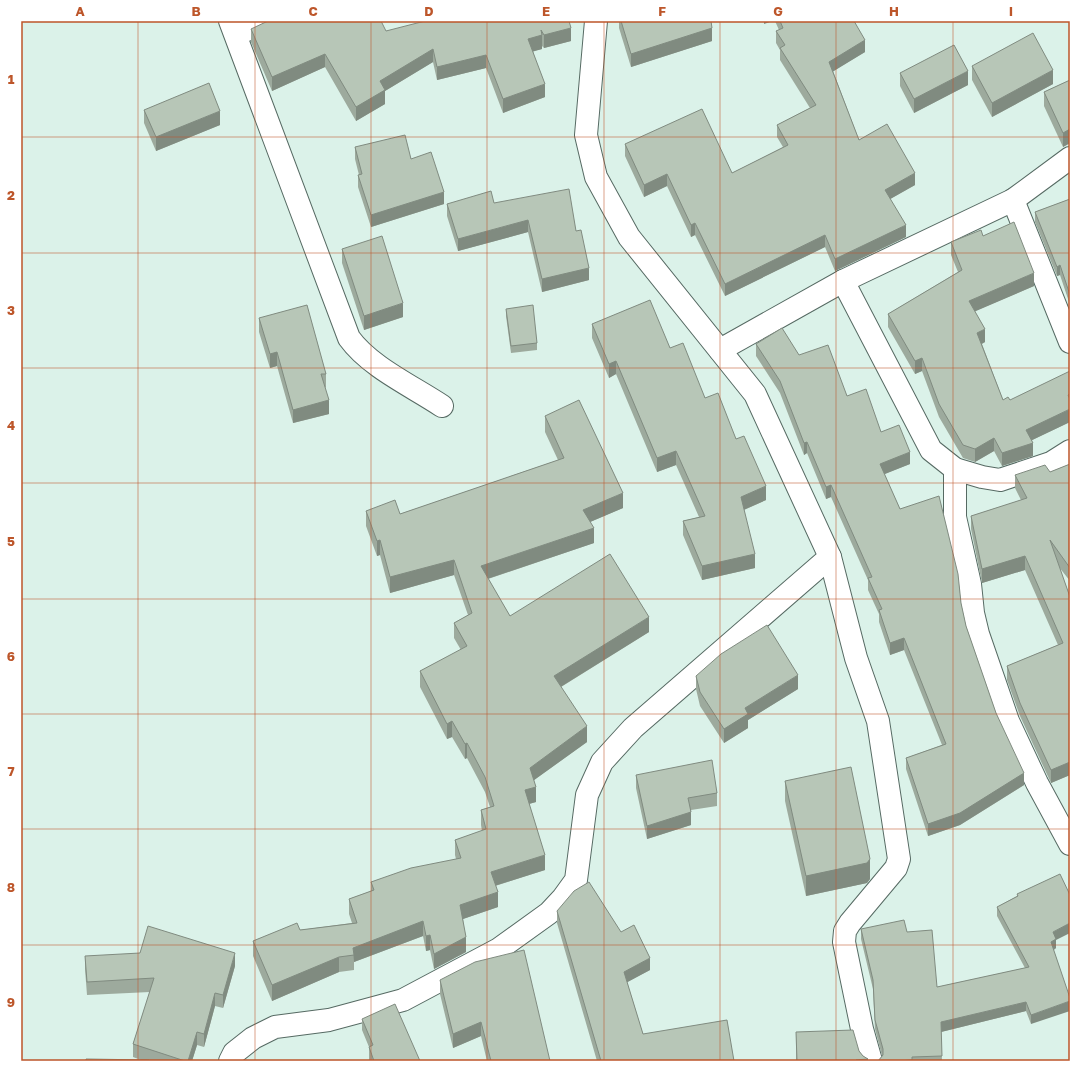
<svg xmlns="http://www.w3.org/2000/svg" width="1091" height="1082" viewBox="0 0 1091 1082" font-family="'Golos Text',sans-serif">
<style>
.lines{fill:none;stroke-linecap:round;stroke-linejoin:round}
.minor-casing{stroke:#566a63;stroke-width:24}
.minor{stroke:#fff;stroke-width:22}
.wall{fill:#9daa9d}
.shaded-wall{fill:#808b80}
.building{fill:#b7c6b7;stroke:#808b80}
.grid{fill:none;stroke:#bd562a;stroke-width:1;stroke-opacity:0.55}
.neatline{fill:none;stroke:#bd562a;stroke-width:1.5}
.grid-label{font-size:13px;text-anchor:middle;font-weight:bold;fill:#bd562a}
</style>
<rect width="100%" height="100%" fill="#dbf2e9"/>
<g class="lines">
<g class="minor-casing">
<g id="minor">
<path d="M230 21 349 338C370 367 412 386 442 406"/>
<path d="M236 34 270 21"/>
<path d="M1013 200 1070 342"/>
<path d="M843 281 931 450 955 469 982 477 1000 480 1051 463 1070 451"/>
<path d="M720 350 843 281 1013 200 1070 158"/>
<path d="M955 469V517L970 584 973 613 978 634 1008 721 1037 783 1070 844"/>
<path d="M830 557 856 658 878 721 899 859 896 868 850 923 845 931 844 942 862 1029 871 1061"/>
<path d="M230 1061 234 1053 253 1038 275 1027 329 1020 403 1000 499 949 549 913 563 898 576 880 587 795 602 762 633 728 830 557 755 394 629 237 596 177 586 135 596 21"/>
</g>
</g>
<use href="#minor" class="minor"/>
</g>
<g class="wall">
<path d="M569 21 571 41 544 48 542 46V49L533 51 545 97 503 113 486 68 437 80 433 62 385 91V104L356 121 325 67 272 91 251 42V29L386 31Z"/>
<path d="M619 21H711L712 41 631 67 619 28Z"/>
<path d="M775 21H854L865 52 833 71 859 140 915 185 890 199 906 237 835 271 825 247 725 296 695 235 691 237 667 186 644 197 625 156V144L732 173 783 147 777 137V125L810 108 780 60V50L776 43V31L779 30Z"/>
<path d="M972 66 1053 84 992 117 972 80Z"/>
<path d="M900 73 968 85 914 113 900 86Z"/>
<path d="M1070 80V143L1063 147 1044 106V92Z"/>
<path d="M144 110 220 125 156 151 144 123Z"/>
<path d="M355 147 411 159 444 204 371 227 358 187V175H359L355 159Z"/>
<path d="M1070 199V305L1060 275 1057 276 1035 222V212Z"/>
<path d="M494 203 576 231 589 280 542 292 528 232 458 251 447 216V204Z"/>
<path d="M983 236 1034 286 975 311 985 342 982 344 1003 400H1010L1070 422 1032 440 1033 456 1002 466 994 451 975 462 963 458 939 417 922 371 915 374 888 327V314L958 272 951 255V242Z"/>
<path d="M342 249 403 317 364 330 342 263Z"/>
<path d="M506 309 537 343V350L511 353 506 316Z"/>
<path d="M259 318 326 374V387L325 388 329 414 293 423 277 366 270 368 259 332Z"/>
<path d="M592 324 670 348 705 398 736 439 766 500 744 510 755 568 702 580 683 535V521L699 517 676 465 657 472 616 374 609 378 592 338Z"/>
<path d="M756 344 799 355 847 396 881 432 910 464 884 474 900 509 961 603 966 626 996 713 1024 785 960 825 928 836 906 769V758L942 745 904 650 890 655 879 622V614L868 590V580L831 497 826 499 807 453 804 455 780 393 756 356Z"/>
<path d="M545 416 623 508 590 522 594 543 488 579 510 616 649 632 561 687 587 742 534 780 536 802 529 804 545 870 495 886 498 907 463 919 466 952 434 969 430 950 426 951 423 936 354 962V970L339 972 272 1001 253 956V941L300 930 352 923 349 914V899L371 891V882L456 859 455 855V840L482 831 481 825V810L490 807 485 792 467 758 465 759 452 737 447 739 420 687V671L461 650 454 638V623L468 615 454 575 390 593 380 555 377 556 366 526V511L400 514 558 460 545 432Z"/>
<path d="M1070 464V581L1059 567 1070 597V775L1051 783 1020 716 1007 680V666L1058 645 1025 570 982 583 971 529V516L1021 500 1015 488V475L1050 472Z"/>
<path d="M696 676 798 689 748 720V728L724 743 700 706 696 689Z"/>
<path d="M636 775 717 793V806L691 810V825L647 839 636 788Z"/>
<path d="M785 781 870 879 867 883 806 896 785 801Z"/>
<path d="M1017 894 1056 940V948L1054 950 1031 1024 1026 1011 941 1032 942 1061H878L882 1056 875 1029 873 989 861 939V929L907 932 937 987 1025 968 997 916V907L1017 896Z"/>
<path d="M557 911 621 932 650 970 627 982 643 1034 734 1061H597L557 923Z"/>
<path d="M85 956 235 966 223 1008 215 1006 204 1047 197 1045 192 1061H86L141 1060 133 1057V1044L150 992 87 995 85 969Z"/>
<path d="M440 980 550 1061H487L481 1036 453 1048 440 994Z"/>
<path d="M362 1019 420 1061H369V1047L362 1030Z"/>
<path d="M796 1032 859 1051 863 1056 868 1059V1061H796Z"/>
</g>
<g class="shaded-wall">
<path d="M764 21H773L764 24Z"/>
<path d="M571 28V41L544 48V35Z"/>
<path d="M712 28V41L631 67V54Z"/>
<path d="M542 35V49L528 53V39Z"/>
<path d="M865 40V52L829 74V62Z"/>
<path d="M433 49V62L385 91V104L356 121V107L380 81Z"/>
<path d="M325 54V67L272 91V77Z"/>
<path d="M486 55V68L437 80V67Z"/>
<path d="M1053 70V84L992 117V103Z"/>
<path d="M968 71V85L914 113V99Z"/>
<path d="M545 84V97L503 113V99Z"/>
<path d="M220 111V125L156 151V137Z"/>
<path d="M1070 129V143L1063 147V133Z"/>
<path d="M915 173V185L885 202V190Z"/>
<path d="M667 174V186L644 197V185Z"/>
<path d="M444 192V204L371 227V215Z"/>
<path d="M528 220V232L458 251V239Z"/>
<path d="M695 223V235L691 237V225Z"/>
<path d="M906 225V237L835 271V259Z"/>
<path d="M825 235V247L725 296V284Z"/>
<path d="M1060 265V275L1057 276V267Z"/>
<path d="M589 268V280L542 292V279Z"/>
<path d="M1034 273V286L969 314V301Z"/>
<path d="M403 303V317L364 330V316Z"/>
<path d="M985 329V342L977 346V333Z"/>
<path d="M277 352V366L270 368V354Z"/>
<path d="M922 358V371L915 374V361Z"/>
<path d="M616 361V374L609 378V364Z"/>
<path d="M329 400V414L293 423V410Z"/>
<path d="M1070 409V422L1026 443V430Z"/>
<path d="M994 438V451L975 462V449Z"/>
<path d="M807 442V453L804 455V443Z"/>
<path d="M1033 443V456L1002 466V453Z"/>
<path d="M676 451V465L657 472V458Z"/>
<path d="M910 452V464L880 476V464Z"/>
<path d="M831 485V497L826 499V487Z"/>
<path d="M766 486V500L741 511V497Z"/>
<path d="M623 493V508L583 525V510Z"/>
<path d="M594 528V543L481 581V566Z"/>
<path d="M380 540V555L377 556V541Z"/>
<path d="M755 554V568L702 580V566Z"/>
<path d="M1025 556V570L982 583V569Z"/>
<path d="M454 560V575L390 593V577Z"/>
<path d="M649 617V632L554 691V676Z"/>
<path d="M904 638V650L890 655V643Z"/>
<path d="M798 675V689L748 720V728L724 743V729L745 708Z"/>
<path d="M452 721V737L447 739V724Z"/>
<path d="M587 726V742L530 783V768Z"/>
<path d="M467 743V758L465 759V744Z"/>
<path d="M1070 762V775L1051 783V770Z"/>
<path d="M1024 773V785L960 825 928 836V824Z"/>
<path d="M536 787V802L525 805V790Z"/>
<path d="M691 812V825L647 839V826Z"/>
<path d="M545 855V870L491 887V872Z"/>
<path d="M870 859V879L867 883 806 896V876Z"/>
<path d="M498 892V907L460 920V905Z"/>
<path d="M423 921V936L354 962 353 948Z"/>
<path d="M1070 923V933L1056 940V948L1051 951V942L1053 932Z"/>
<path d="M430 935V950L426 951V936Z"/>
<path d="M466 937V952L434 969V954Z"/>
<path d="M235 953V966L223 1008V995Z"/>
<path d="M339 957V972L272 1001V985Z"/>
<path d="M650 958V970L624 984V972Z"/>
<path d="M215 993V1006L204 1047V1034Z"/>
<path d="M1070 1001V1011L1031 1024V1015Z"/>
<path d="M1026 1002V1011L941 1032V1022Z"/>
<path d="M481 1022V1036L453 1048V1034Z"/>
<path d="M197 1032V1045L192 1061H188Z"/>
</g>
<g class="building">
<path d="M268 21H381L386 31 425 21H569L571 28 544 35 541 30 542 35 528 39 545 84 503 99 486 55 437 67 433 49 380 81 385 90 356 107 325 54 272 77 251 29Z"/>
<path d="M621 21H711L712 28 631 54Z"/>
<path d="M780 21H854L865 40 829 62 859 140 887 124 915 173 885 190 906 225 835 259 825 235 725 284 695 223 691 225 667 174 644 185 625 144 702 109 732 173 788 145 777 125 816 105 780 48 785 45 776 31 783 28Z"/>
<path d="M1033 33 1053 70 992 103 972 66Z"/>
<path d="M954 45 968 71 914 99 900 73Z"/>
<path d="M1070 80V129L1063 133 1044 92Z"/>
<path d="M209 83 220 111 156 137 144 110Z"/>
<path d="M405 135 411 159 431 152 444 192 371 215 358 175 362 174 355 147Z"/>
<path d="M569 189 576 231 581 230 589 268 542 279 528 220 458 239 447 204 491 191 494 203Z"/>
<path d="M1070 199V295L1060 265 1057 267 1035 212Z"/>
<path d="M1014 222 1034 273 969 301 985 329 977 333 1003 400 1008 397 1010 400 1070 371V394L1068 395 1070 399V409L1026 430 1033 443 1002 453 994 438 975 449 963 445 939 404 922 358 915 361 888 314 962 270 951 242 981 230 983 236Z"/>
<path d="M382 236 403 303 364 316 342 249Z"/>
<path d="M650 300 670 348 683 343 705 398 718 393 736 439 744 436 766 486 741 497 755 554 702 566 683 521 705 516 676 451 657 458 616 361 609 364 592 324Z"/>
<path d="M307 305 326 374H321L329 400 293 410 277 352 270 354 259 318Z"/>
<path d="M533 305 537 343 511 346 506 309Z"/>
<path d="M782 328 799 355 828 345 847 396 866 389 881 432 899 425 910 452 880 464 900 509 939 496 958 574 961 603 966 626 996 713 1024 773 960 813 928 824 906 758 946 744 904 638 890 643 879 610 882 609 868 578 872 577 831 485 826 487 807 442 804 443 780 381 756 344Z"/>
<path d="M579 400 623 493 583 510 594 528 481 566 510 616 610 554 649 617 554 676 587 726 530 768 536 787 525 790 545 855 491 872 498 892 460 905 466 937 434 954 430 935 426 936 423 921 353 948 354 955 339 957 272 985 253 941 297 923 300 930 357 923 349 899 374 890 371 882 411 868 461 858 455 840 486 829 481 810 494 806 485 777 467 743 465 744 452 721 447 724 420 671 467 646 454 623 472 613 454 560 390 577 380 540 377 541 366 511 395 500 400 514 564 458 545 416Z"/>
<path d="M1070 464V568L1050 540 1070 597V762L1051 770 1020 703 1007 666 1063 643 1025 556 982 569 971 516 1027 498 1015 475 1045 465 1050 472Z"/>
<path d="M767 625 798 675 745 708 748 714 724 729 700 692 696 676 721 654Z"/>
<path d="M712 760 717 793 688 798 691 812 647 826 636 775Z"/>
<path d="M851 767 870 859 867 863 806 876 785 781Z"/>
<path d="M1060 874 1070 895V923L1053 932 1056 939 1051 942 1070 998V1001L1031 1015 1026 1002 941 1022 942 1056 912 1057V1060L898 1061H878L883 1055V1049L875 1020 873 980 861 929 904 920 907 932 932 930 937 987 1029 967 997 907 1018 896 1017 894Z"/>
<path d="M589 882 621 932 634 925 650 958 624 972 643 1034 727 1020 734 1061H601L557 911 574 891Z"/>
<path d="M148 926 235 953 223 995 215 993 204 1034 197 1032 188 1061H185L133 1044 154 978 87 982 85 956 140 953Z"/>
<path d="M524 950 550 1061H491L481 1022 453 1034 440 980 475 962Z"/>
<path d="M395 1004 420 1061H374L369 1047 373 1045 362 1019Z"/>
<path d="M853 1030 859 1051 863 1056 868 1059 856 1060V1061H797L796 1032Z"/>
<path d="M86 1059 149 1060V1061H86Z"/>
</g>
<path class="grid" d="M138 21V1061M255 21V1061M371 21V1061M487 21V1061M604 21V1061M720 21V1061M836 21V1061M953 21V1061M21 137H1070M21 253H1070M21 368H1070M21 483H1070M21 599H1070M21 714H1070M21 829H1070M21 945H1070"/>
<rect width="1091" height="1082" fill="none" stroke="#ffffff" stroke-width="44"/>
<rect x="22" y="22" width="1047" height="1038" class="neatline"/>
<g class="grid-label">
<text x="80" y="16">A</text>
<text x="196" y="16">B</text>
<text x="313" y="16">C</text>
<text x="429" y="16">D</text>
<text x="546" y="16">E</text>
<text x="662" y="16">F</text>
<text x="778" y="16">G</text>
<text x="894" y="16">H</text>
<text x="1011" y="16">I</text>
<text x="11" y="84">1</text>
<text x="11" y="200">2</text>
<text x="11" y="315">3</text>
<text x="11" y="430">4</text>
<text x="11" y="546">5</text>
<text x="11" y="661">6</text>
<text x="11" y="776">7</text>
<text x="11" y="892">8</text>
<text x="11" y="1007">9</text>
</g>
</svg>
